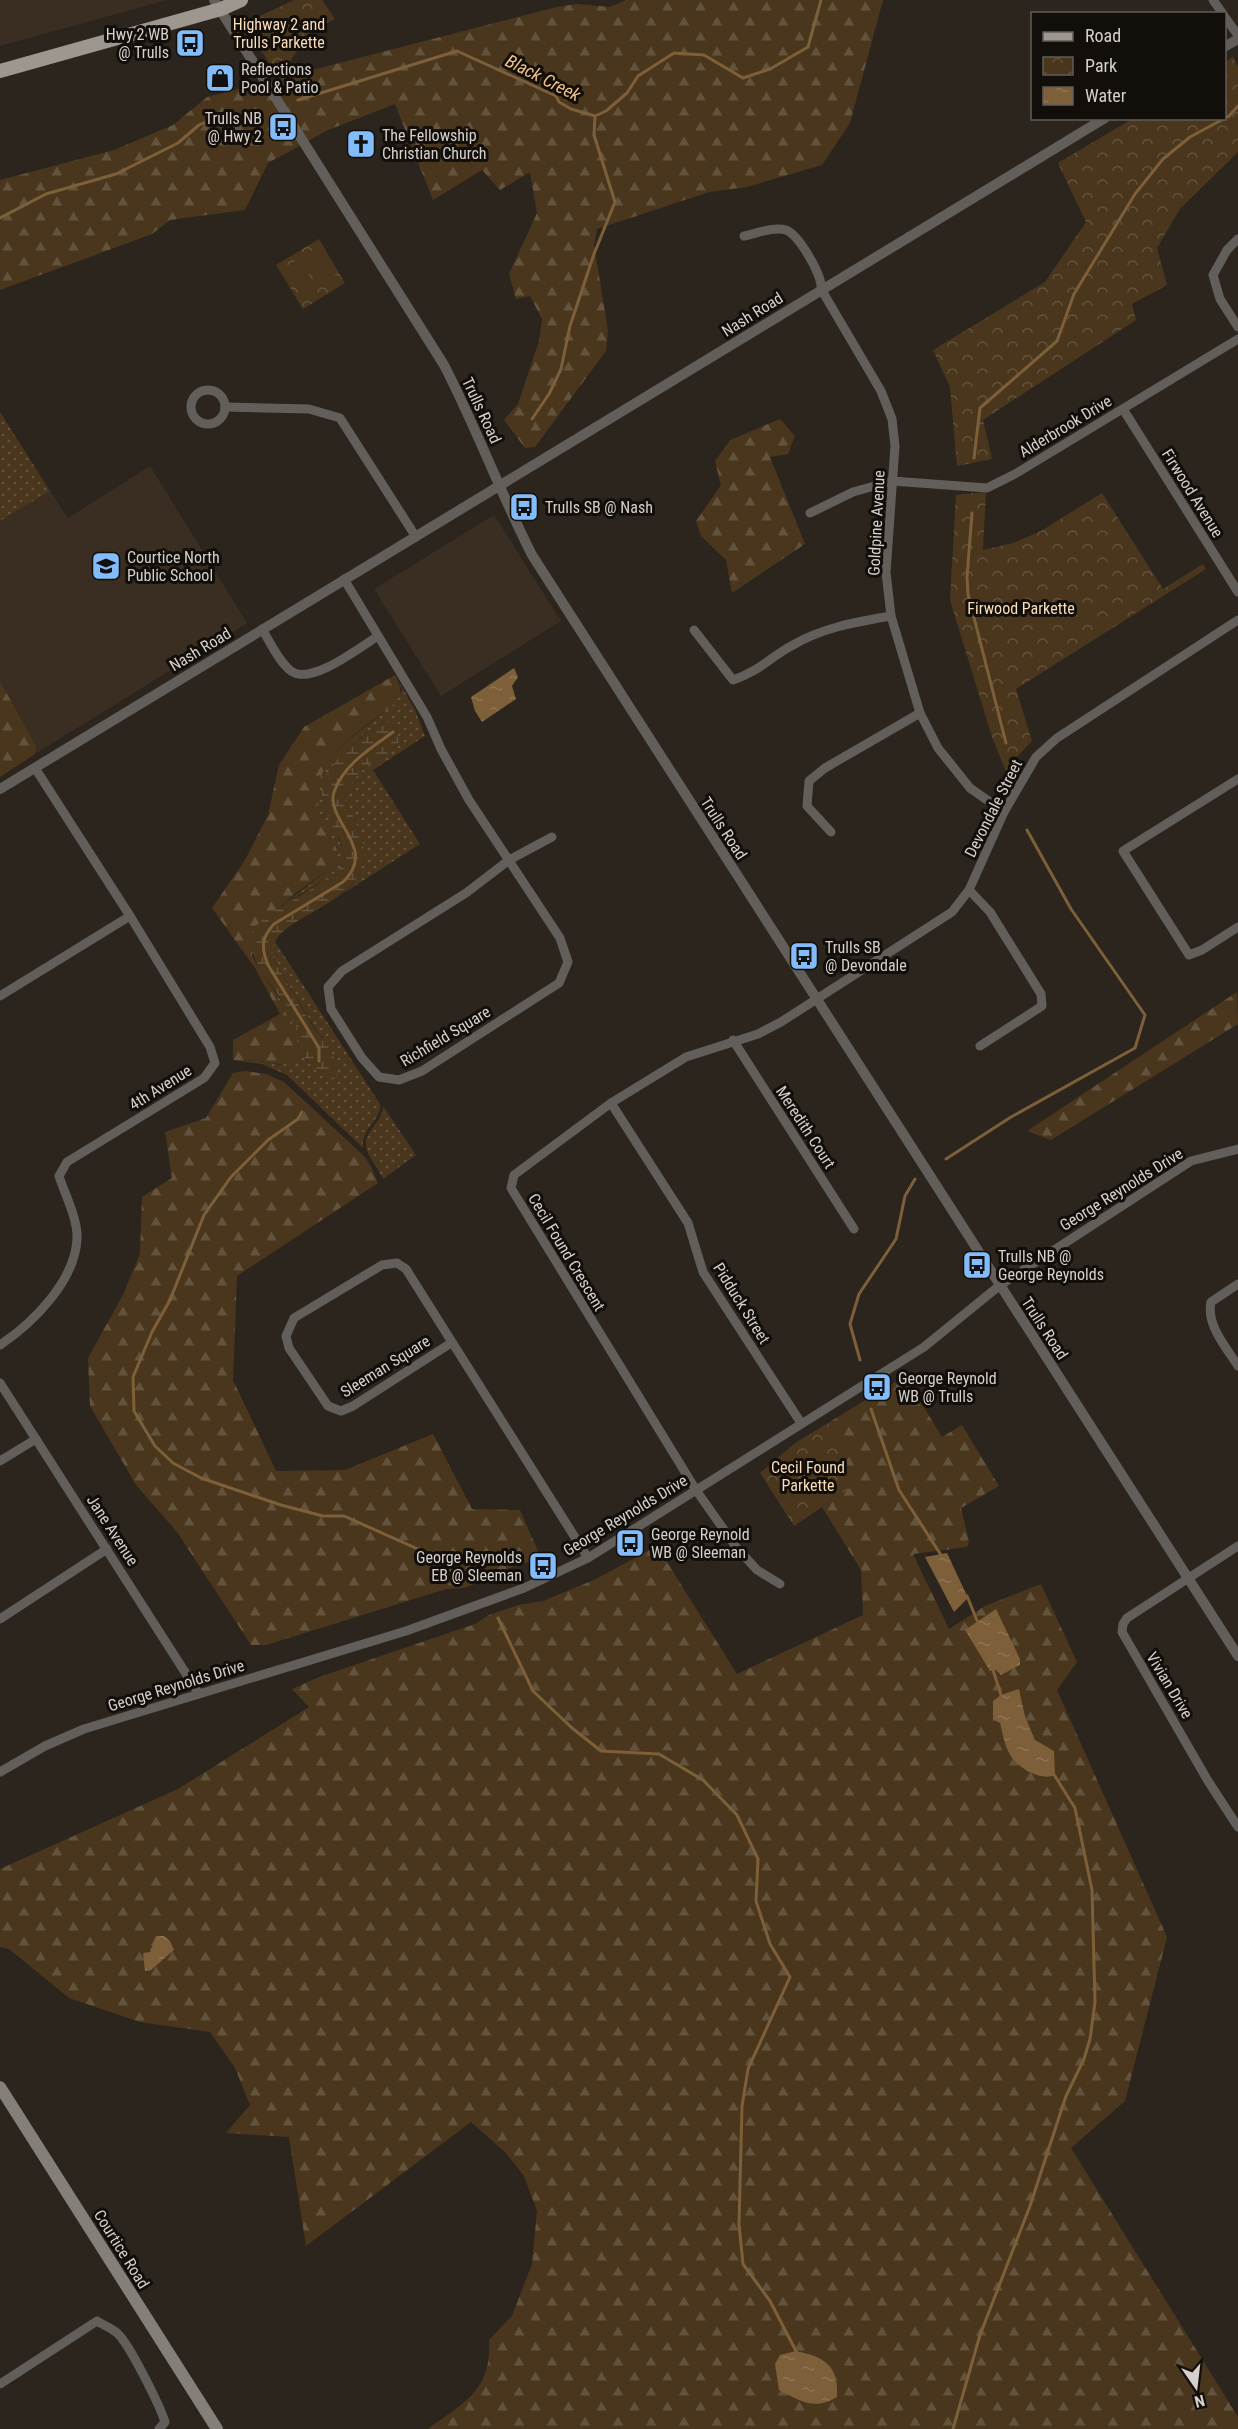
<svg xmlns="http://www.w3.org/2000/svg" width="1238" height="2429" viewBox="0 0 1238 2429" font-family="'Roboto Condensed',sans-serif">
<style>
.built{fill:#392e21}
.grass{fill:url(#grass-dots)}
.forest{fill:url(#forest-firs);fill-rule:evenodd}
.wetland{fill:url(#wetland-marsh)}
.park{fill:url(#park-crowns)}
.garden{fill:#4a361d}
.water{fill:url(#water-ripples)}
.lines{fill:none;stroke-linecap:round;stroke-linejoin:round}
.stream{stroke:#7d5f3a;stroke-width:3}
.minor{stroke:#625f5b;stroke-width:9}
.tertiary{stroke:#625f5b;stroke-width:10}
.secondary{stroke:#847f78;stroke-width:12}
.primary{stroke:#9e978f;stroke-width:14}
.labels{text-anchor:middle;stroke-width:6;stroke-linejoin:round;paint-order:stroke}
.park-label{font-size:16px;fill:#fbddb9;stroke:#120f0b}
.poi-label{font-size:16px;fill:#d5d0cb;stroke:#120f0b;text-anchor:start}
.street-label{font-size:16px;fill:#d5d0cb;stroke:#120f0b}
.water-label{font-size:18px;font-style:italic;fill:#f2c184;stroke:#120f0b}
</style>
<defs>
<pattern id="grass-dots" width="8" height="8" patternUnits="userSpaceOnUse" patternTransform="scale(1.5)"><rect width="8" height="8" fill="#4a361d"/><path d="M2 2h.1M6 6h.1" fill="none" stroke="#63523c" stroke-width="1.8" stroke-linecap="round"/></pattern>
<pattern id="forest-firs" width="22" height="20" patternUnits="userSpaceOnUse" patternTransform="scale(1.5)"><rect width="22" height="20" fill="#4a361d"/><path d="M5 1l3.5 6h-7zM16 11l3.5 6h-7z" fill="#63523c"/></pattern>
<pattern id="wetland-marsh" width="20" height="14" patternUnits="userSpaceOnUse" patternTransform="scale(1.5)"><rect width="20" height="14" fill="#4a361d"/><path d="M1 5h8M5 5V1M11 12h8M15 12V8" fill="none" stroke="#63523c"/></pattern>
<pattern id="park-crowns" width="20" height="18" patternUnits="userSpaceOnUse" patternTransform="scale(1.5)"><rect width="20" height="18" fill="#4a361d"/><path d="M2 6a3 3 0 1 1 6 0M12 15a3 3 0 1 1 6 0" fill="none" stroke="#63523c"/></pattern>
<pattern id="water-ripples" width="26" height="14" patternUnits="userSpaceOnUse" patternTransform="scale(1.5)"><rect width="26" height="14" fill="#7d5f3a"/><path d="M2 4q2-2 4 0t4 0M15 11q2-2 4 0t4 0" fill="none" stroke="#8f7555"/></pattern>
</defs>
<rect width="100%" height="100%" fill="#2c251d"/>
<g class="built">
<path d="M0 0H167L0 46Z"/>
<path d="M150 466 247 623 35 754 36 746 0 681V521L50 491 68 518Z"/>
<path d="M494 515 561 621 441 696 374 589Z"/>
</g>
<g class="grass">
<path d="M0 412 50 491 0 521Z"/>
<path d="M398 680 415 710 425 736 373 770 420 844 344 893C378 862 361 833 344 798 349 786 356 774 367 766 377 758 391 753 399 742 398 731 396 725 385 722L363 735 345 751 338 838 344 851V862L337 873 297 896 264 919 326 872 337 848C329 834 319 818 317 801 312 769 344 743 366 726 381 715 393 706 402 690Z"/>
<path d="M274 940 380 1104C383 1119 361 1128 363 1148L287 1075 262 1064 233 1060 259 1061 281 1065 285 1011 261 972C274 990 287 1008 297 1028 302 1039 301 1054 309 1063L323 1038 316 1030 274 960 271 950Z"/>
<path d="M383 1106 416 1155 383 1179C379 1169 370 1160 367 1150 361 1131 383 1123 383 1106Z"/>
</g>
<g class="forest">
<path d="M626 0H883L850 123 822 165 747 187 709 192 597 229 594 245 608 330 606 351 535 447 525 448 504 420 518 404 539 341 542 319 530 296 516 299 509 274 537 213 530 172 500 190 482 170 433 200 395 104 328 130 268 163 245 210 170 220 152 234 0 290V180L114 150 173 125 207 97 557 7 577 4 610 7Z"/>
<path d="M780 419 795 436 788 454 770 457 805 544 732 593 726 560 701 536 696 521 721 485 715 461 730 440Z"/>
<path d="M395 675C401 687 403 693 394 704 356 734 296 768 325 825 331 838 341 850 337 864L297 892 252 931V956L285 1011 297 1040 300 1054C288 1069 275 1063 258 1061 250 1060 241 1061 233 1060V1040L280 1014 255 968 212 908 245 860 268 815 279 765 304 727Z"/>
<path d="M0 681 36 746 35 754 0 777Z"/>
<path d="M1237 992 1238 1024 1051 1140 1027 1131Z"/>
<path d="M245 1071 266 1074 284 1082 365 1157 372 1169 378 1183 237 1276 233 1380 276 1471 345 1470 433 1434 472 1509 520 1510 541 1558 497 1572 482 1581 464 1588 446 1589 266 1645H251L177 1532 136 1485 90 1406 88 1358 124 1293 140 1253 142 1197 172 1178 165 1132 206 1118 233 1073Z"/>
<path d="M905 1376 942 1437 962 1425 999 1486 961 1508 969 1542 967 1547 913 1554 949 1629 985 1606 1041 1584 1077 1662 1057 1690 1167 1937 1125 2101 1071 2148 1238 2417V2429H428C464 2402 492 2391 489 2340L512 2316 532 2264 537 2211 524 2176 506 2153 471 2122 306 2246 289 2137 226 2133 250 2105 235 2068 210 2032 140 2022 69 1998 9 1949 0 1947V1869L178 1789 309 1707 292 1689 319 1677 475 1624 489 1615 518 1605 543 1601 594 1580 657 1546 737 1674 863 1615 861 1570 822 1507 852 1486 828 1423ZM1019 1689 1025 1716 1035 1740 1005 1743 1000 1723Z"/>
</g>
<path class="wetland" d="M385 722C396 725 398 731 399 742 391 753 378 758 367 766 356 774 349 786 344 798 351 813 360 828 363 844 376 911 259 913 274 960L315 1030C325 1040 340 1062 337 1077L330 1081 305 1058 297 1028 277 993 261 972 248 943C249 939 250 933 253 930 268 908 340 879 344 861 347 845 332 829 327 814 323 805 320 793 323 783 331 760 364 732 385 722Z"/>
<g class="park">
<path d="M294 0H322L335 19 308 34 291 60 277 75 254 40 252 29 260 16Z"/>
<path d="M1233 57 1238 67V152L1180 209 1157 248 1167 285 1132 304 1136 320 983 420 992 459 957 466 950 387 933 350 1045 282 1086 222 1058 163 1132 119 1224 118 1225 62Z"/>
<path d="M319 239 345 283 303 309 276 265Z"/>
<path d="M986 492 983 550 1013 543 1041 531 1102 493 1163 589 1203 564 1206 569 1016 689 1032 741 1013 761 1007 774 992 737 950 600 956 495Z"/>
<path d="M828 1423 853 1486 794 1526 760 1473 795 1443Z"/>
</g>
<g class="garden">
<path d="M318 247 337 278 323 287 303 256Z"/>
<path d="M299 259 318 290 303 299 284 268Z"/>
</g>
<g class="water">
<path d="M514 668 518 677 512 686 516 699 482 722 475 711 471 697Z"/>
<path d="M947 1553 968 1598 954 1612 925 1557Z"/>
<path d="M996 1609 1020 1659V1665L1001 1675 996 1670 990 1671 965 1630Z"/>
<path d="M1019 1689 1025 1716 1035 1740 1054 1751 1055 1775C1042 1781 1022 1770 1013 1759 1005 1749 1003 1735 1000 1723L993 1719V1701L1001 1695Z"/>
<path d="M156 1936H164L170 1941 174 1950 151 1970 145 1971 143 1953 150 1952Z"/>
<path d="M796 2351C825 2357 839 2366 837 2397 813 2411 801 2401 779 2390L775 2364 780 2355Z"/>
</g>
<g class="lines">
<g class="stream">
<path d="M298 100 457 51 556 96 559 102 571 109 595 116 606 111 627 93 638 76 674 53 704 55 743 78 770 69 808 47 821 0"/>
<path d="M0 218 46 194 116 174 178 143 199 125 217 117 237 119 256 116"/>
<path d="M532 419 549 394 561 369 570 326 594 254 615 202 594 135 595 116"/>
<path d="M974 458 980 408 1057 341 1074 294 1135 194 1163 159 1190 137 1229 116 1238 106"/>
<path d="M972 513 967 577 968 594 1006 743"/>
<path d="M319 1061V1048L268 965C261 948 261 938 274 924L343 882C379 848 325 821 334 792 344 764 371 748 393 732"/>
<path d="M302 1112 298 1119 268 1140 231 1177 204 1215 170 1300 152 1332 133 1377 134 1411 155 1446 173 1463 201 1478 281 1505 323 1516H344L420 1550 462 1578"/>
<path d="M946 1159 1011 1117 1135 1048 1145 1015 1071 909 1027 830"/>
<path d="M860 1360 850 1324 859 1294 896 1239 905 1196 915 1179"/>
<path d="M871 1409 899 1490 941 1555"/>
<path d="M967 1596 978 1623"/>
<path d="M498 1618 533 1691 572 1728 601 1751 659 1754 703 1780 737 1815 758 1859 756 1901 770 1944 790 1977 748 2069 742 2106 739 2224 743 2264 770 2301 796 2351"/>
<path d="M992 1667 1002 1698"/>
<path d="M953 2429 980 2335 1030 2206 1066 2096 1084 2059 1090 2039 1095 2002 1092 1890 1075 1808 1053 1773"/>
</g>
<g class="minor">
<path d="M1213 0 1223 14"/>
<path d="M1224 16 1238 35"/>
<path d="M744 236C756 234 773 226 786 230 799 235 823 276 821 289L881 391 892 419 895 446 886 572 891 616 920 713 938 748 970 788 1004 812"/>
<path d="M1238 239 1227 250 1213 275 1220 299 1238 327"/>
<circle cx="208" cy="407" r="17"/>
<path d="M225 407 309 409 340 418 416 537"/>
<path d="M1123 409 1238 592"/>
<path d="M810 513 853 492 892 481 987 488 1015 474 1238 339"/>
<path d="M344 579 427 717 441 749 469 800 560 938 568 962 559 983 422 1071 399 1080 379 1077 362 1058 331 1009 328 987 342 971 466 893 509 860 552 837"/>
<path d="M262 629C270 642 279 662 291 671 311 686 360 647 378 636"/>
<path d="M694 630 733 680C760 671 770 657 793 645 824 627 857 622 891 616"/>
<path d="M1238 779 1123 851 1189 955 1202 950 1238 927"/>
<path d="M831 832 807 806 809 781 825 768 920 713"/>
<path d="M969 890 990 912 1041 994 1042 1006 980 1046"/>
<path d="M0 996 130 916"/>
<path d="M733 1040 854 1229"/>
<path d="M611 1103 688 1223 703 1272 801 1423"/>
<path d="M1238 1284 1211 1302C1206 1325 1226 1347 1238 1366"/>
<path d="M451 1343 353 1406 341 1411 328 1406 289 1348 286 1336 294 1318 382 1265 397 1263 406 1269 588 1558"/>
<path d="M0 1345C33 1323 75 1281 77 1239 78 1219 65 1195 59 1176L67 1162 204 1078 215 1063 210 1047 130 916 35 768"/>
<path d="M0 1383 199 1694"/>
<path d="M0 1461 36 1439"/>
<path d="M1238 1546 1127 1618 1123 1624 1122 1632 1208 1781 1238 1827"/>
<path d="M780 1584 757 1570 736 1547 696 1490 511 1188 514 1175 611 1103 686 1057 758 1034 781 1022 952 912 969 890 1004 812 1036 757 1057 738 1238 620"/>
<path d="M0 1619 107 1549"/>
<path d="M0 1772 45 1746 84 1729 406 1631 524 1588 588 1558 924 1347 999 1286 1191 1161 1238 1149"/>
<path d="M0 2384 97 2321C103 2325 111 2328 117 2333 129 2343 160 2406 165 2422L159 2429"/>
</g>
<g class="tertiary">
<path d="M214 0 444 365C476 427 500 492 532 555L1238 1656"/>
<path d="M1224 47 1238 39"/>
<path d="M0 789 1105 118"/>
</g>
<path class="secondary" d="M0 2087 217 2429"/>
<path class="primary" d="M0 71 221 9 241 0"/>
</g>
<defs>
<g id="bus-square" transform="scale(1.5)"><rect x="-9" y="-9" width="18" height="18" rx="4" fill="#83bcfb" stroke="#120f0b"/><path d="M-5-6H5V4H4V6H2V4H-2V6H-4V4H-5ZM-3.5-4V0h7V-4ZM-3.5 1.2v1.5H-2V1.2ZM2 1.2v1.5H3.5V1.2Z" fill="#111"/></g>
<g id="shop-square" transform="scale(1.5)"><rect x="-9" y="-9" width="18" height="18" rx="4" fill="#83bcfb" stroke="#120f0b"/><path d="M-5-2.5h2.3a2.7 3.5 0 0 1 5.4 0H5L5.5 6h-11ZM-1.5-2.5h3a1.5 2.3 0 0 0-3 0Z" fill="#111"/></g>
<g id="church-square" transform="scale(1.5)"><rect x="-9" y="-9" width="18" height="18" rx="4" fill="#83bcfb" stroke="#120f0b"/><path d="M-1.2-6h2.4v3.5h3.3v2.4h-3.3V6h-2.4V-.1h-3.3v-2.4h3.3Z" fill="#111"/></g>
<g id="school-square" transform="scale(1.5)"><rect x="-9" y="-9" width="18" height="18" rx="4" fill="#83bcfb" stroke="#120f0b"/><path d="M0-5L7-2L0 1L-7-2ZM-4 1L0 2.5L4 1V4Q0 6-4 4Z" fill="#111"/></g>
</defs>
<g fill-rule="evenodd">
<use href="#bus-square" x="190" y="43"/>
<use href="#shop-square" x="220" y="78"/>
<use href="#bus-square" x="283" y="127"/>
<use href="#church-square" x="361" y="144"/>
<use href="#bus-square" x="524" y="507"/>
<use href="#school-square" x="106" y="566"/>
<use href="#bus-square" x="804" y="956"/>
<use href="#bus-square" x="977" y="1265"/>
<use href="#bus-square" x="877" y="1387"/>
<use href="#bus-square" x="630" y="1543"/>
<use href="#bus-square" x="543" y="1566"/>
</g>
<g class="labels">
<g class="park-label">
<text x="279" y="30">Highway 2 and<tspan x="279" dy="18">Trulls Parkette</tspan></text>
<text x="1021" y="614">Firwood Parkette</text>
<text x="808" y="1473">Cecil Found<tspan x="808" dy="18">Parkette</tspan></text>
</g>
<g class="poi-label">
<text x="169" y="40" text-anchor="end">Hwy 2 WB<tspan x="169" dy="18">@ Trulls</tspan></text>
<text x="241" y="75">Reflections<tspan x="241" dy="18">Pool &amp; Patio</tspan></text>
<text x="262" y="124" text-anchor="end">Trulls NB<tspan x="262" dy="18">@ Hwy 2</tspan></text>
<text x="382" y="141">The Fellowship<tspan x="382" dy="18">Christian Church</tspan></text>
<text x="545" y="513">Trulls SB @ Nash</text>
<text x="127" y="563">Courtice North<tspan x="127" dy="18">Public School</tspan></text>
<text x="825" y="953">Trulls SB<tspan x="825" dy="18">@ Devondale</tspan></text>
<text x="998" y="1262">Trulls NB @<tspan x="998" dy="18">George Reynolds</tspan></text>
<text x="898" y="1384">George Reynold<tspan x="898" dy="18">WB @ Trulls</tspan></text>
<text x="651" y="1540">George Reynold<tspan x="651" dy="18">WB @ Sleeman</tspan></text>
<text x="522" y="1563" text-anchor="end">George Reynolds<tspan x="522" dy="18">EB @ Sleeman</tspan></text>
</g>
<g class="street-label">
<text transform="translate(752 314) rotate(-32)" y="6">Nash Road</text>
<text transform="translate(482 410) rotate(65)" y="6">Trulls Road</text>
<text transform="translate(1065 426) rotate(-31)" y="6">Alderbrook Drive</text>
<text transform="translate(1193 493) rotate(58)" y="6">Firwood Avenue</text>
<text transform="translate(876 523) rotate(-87)" y="6">Goldpine Avenue</text>
<text transform="translate(200 649) rotate(-31)" y="6">Nash Road</text>
<text transform="translate(993 808) rotate(-63)" y="6">Devondale Street</text>
<text transform="translate(724 828) rotate(57)" y="6">Trulls Road</text>
<text transform="translate(445 1036) rotate(-31)" y="6">Richfield Square</text>
<text transform="translate(160 1087) rotate(-32)" y="6">4th Avenue</text>
<text transform="translate(806 1127) rotate(57)" y="6">Meredith Court</text>
<text transform="translate(1121 1189) rotate(-32)" y="6">George Reynolds Drive</text>
<text transform="translate(567 1252) rotate(59)" y="6">Cecil Found Crescent</text>
<text transform="translate(742 1303) rotate(58)" y="6">Pidduck Street</text>
<text transform="translate(1045 1328) rotate(57)" y="6">Trulls Road</text>
<text transform="translate(385 1366) rotate(-32)" y="6">Sleeman Square</text>
<text transform="translate(625 1515) rotate(-31)" y="6">George Reynolds Drive</text>
<text transform="translate(113 1530) rotate(57)" y="6">Jane Avenue</text>
<text transform="translate(176 1685) rotate(-17)" y="6">George Reynolds Drive</text>
<text transform="translate(1170 1685) rotate(59)" y="6">Vivian Drive</text>
<text transform="translate(122 2249) rotate(58)" y="6">Courtice Road</text>
</g>
<g class="water-label">
<text transform="translate(543 78) rotate(27)" y="6">Black Creek</text>
</g>
</g>
<rect x="1031" y="12" width="195" height="108" fill="#120f0b" stroke="#605c58" stroke-width="1.5"/>
<rect x="1043" y="32" width="30" height="9" fill="#9e978f" stroke="#605c58" stroke-width="1.5"/>
<text x="1085" y="42" font-size="18" fill="#d5d0cb">Road</text>
<rect x="1043" y="57" width="30" height="18" fill="url(#park-crowns)" stroke="#605c58" stroke-width="1.5"/>
<text x="1085" y="72" font-size="18" fill="#d5d0cb">Park</text>
<rect x="1043" y="87" width="30" height="18" fill="url(#water-ripples)" stroke="#605c58" stroke-width="1.5"/>
<text x="1085" y="102" font-size="18" fill="#d5d0cb">Water</text>
<g transform="translate(1196 2387) rotate(166)" stroke="#120f0b" stroke-width="4.5" paint-order="stroke">
<path d="M0-4.5L10 22L0 15L-10 22Z" fill="#d5d0cb"/>
<text y="-9" font-size="16" font-weight="bold" text-anchor="middle" fill="#d5d0cb">N</text>
</g>
</svg>
